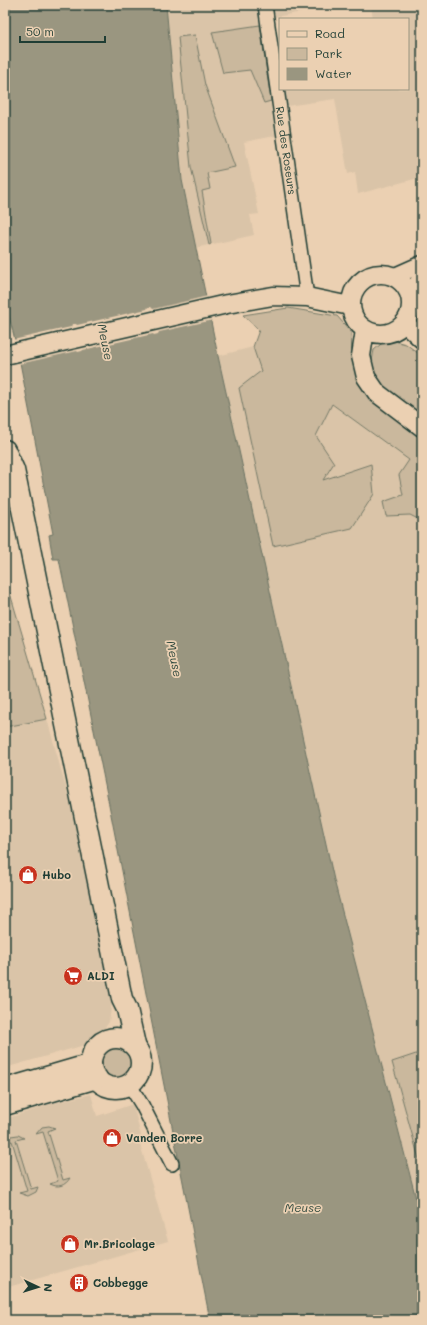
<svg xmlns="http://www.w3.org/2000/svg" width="427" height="1325" viewBox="0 0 427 1325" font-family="Mali,sans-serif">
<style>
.built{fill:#dac4a8}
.green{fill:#cab89d;stroke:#747a68}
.water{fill:#9a9680;stroke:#697262}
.pier{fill:#ebd0b2}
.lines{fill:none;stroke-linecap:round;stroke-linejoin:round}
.minor-casing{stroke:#1f3d34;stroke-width:16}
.tertiary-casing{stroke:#1f3d34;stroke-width:19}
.secondary-casing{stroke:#1f3d34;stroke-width:21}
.primary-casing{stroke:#1f3d34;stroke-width:23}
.minor{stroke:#ebd0b2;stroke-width:13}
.tertiary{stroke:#ebd0b2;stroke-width:16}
.secondary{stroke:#ebd0b2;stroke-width:18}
.primary{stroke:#ebd0b2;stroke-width:20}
.labels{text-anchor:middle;stroke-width:3.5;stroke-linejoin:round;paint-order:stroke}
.street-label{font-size:11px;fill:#1f3d34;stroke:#ebd0b2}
.poi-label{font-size:11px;font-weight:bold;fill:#1f3d34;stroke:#ebd0b2;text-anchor:start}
.water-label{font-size:12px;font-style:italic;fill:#314a3f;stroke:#ebd0b2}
</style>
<rect width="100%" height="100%" fill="#ebd0b2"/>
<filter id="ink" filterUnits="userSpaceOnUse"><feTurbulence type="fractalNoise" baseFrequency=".025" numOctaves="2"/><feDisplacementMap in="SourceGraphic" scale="8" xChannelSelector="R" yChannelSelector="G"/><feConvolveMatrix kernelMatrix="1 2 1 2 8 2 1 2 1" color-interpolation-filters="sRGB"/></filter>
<g filter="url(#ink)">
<g class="built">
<path d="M166 5H340L275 17 267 24 260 25 275 136 244 142 259 214 250 215 254 235 195 248 182 180Z"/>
<path d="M371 5H422V177L358 194 355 172 348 174 335 99 287 106 284 89H408V19H373Z"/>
<path d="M253 347 409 460 422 478V1222L334 880 218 356Z"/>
<path d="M47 719 70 802 114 987 109 1022 95 1042 5 1068V727Z"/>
<path d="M91 1094 97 1116 133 1104 141 1136 138 1137 168 1241 5 1288V1119L57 1102Z"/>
</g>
<g class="green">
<path d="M260 25 271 101 264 103 250 70 223 73 212 32Z"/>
<path d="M195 35 205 85 235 167 207 173 210 189 202 191 211 244 209 245 191 167 178 37Z"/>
<path d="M288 308 337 316 351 332 352 358 369 395 422 439V521L410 515 386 516 383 502 403 495 399 475 409 460 332 404 316 436 334 463 323 480 371 464 374 494 352 528 273 546 239 388 261 371 253 347 259 330 243 315Z"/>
<path d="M387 339 406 344 422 356V418L402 400 379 383 371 366 374 350Z"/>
<path d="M10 593 47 719 5 727V594Z"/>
<circle cx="116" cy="1063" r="16"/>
<path d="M422 1052V1170L392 1062Z"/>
<path d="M49 1126 55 1128 48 1131 63 1180 70 1178C65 1186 58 1188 50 1184L58 1181 43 1132 36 1134 42 1127Z"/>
<path d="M18 1135 24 1138 16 1140 31 1189 38 1187 36 1192 28 1196 19 1193 27 1191 12 1141 5 1143 11 1136Z"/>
</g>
<path class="water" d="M5 5H166L182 180 218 356 334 880 422 1222V1320H210L105 784 59 559H53L49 535 53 534 18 352 5 300Z"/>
<path class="pier" d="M208 296 213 320 159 332 158 334 154 335 153 334 83 350 82 351 78 352 77 351 19 364 13 340 71 327 72 324H76L77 325 147 309 148 307H151L153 309Z"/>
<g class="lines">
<g class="minor-casing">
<g id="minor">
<path id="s1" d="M265 5 307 297"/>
<path d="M129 1084 142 1105 172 1164"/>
</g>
</g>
<g class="tertiary-casing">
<g id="tertiary">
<path d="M395 276 422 264"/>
<path d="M411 296 422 274"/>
</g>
</g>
<g class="secondary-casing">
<g id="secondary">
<circle cx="381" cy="304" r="30"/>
<path d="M405 323 422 339"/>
<path d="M365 330 361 356 366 377 377 393 422 427"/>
<path d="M5 355 227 304 273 296 307 297 350 306"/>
</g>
</g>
<g class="primary-casing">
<g id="primary">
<path d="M5 450 14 470 122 999 127 1009 135 1045"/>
<circle cx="116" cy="1063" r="25"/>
<path d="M5 1089 91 1064"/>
<path d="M5 1105 97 1078"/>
</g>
</g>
<use href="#minor" class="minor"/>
<use href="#tertiary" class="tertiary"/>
<use href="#secondary" class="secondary"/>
<use href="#primary" class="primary"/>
</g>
</g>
<defs>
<g id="shop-disc" transform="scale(1)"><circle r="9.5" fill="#c8321e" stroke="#ebd0b2"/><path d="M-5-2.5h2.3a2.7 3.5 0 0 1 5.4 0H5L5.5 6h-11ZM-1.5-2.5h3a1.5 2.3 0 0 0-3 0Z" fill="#fff"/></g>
<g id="supermarket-disc" transform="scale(1)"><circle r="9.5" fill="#c8321e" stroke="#ebd0b2"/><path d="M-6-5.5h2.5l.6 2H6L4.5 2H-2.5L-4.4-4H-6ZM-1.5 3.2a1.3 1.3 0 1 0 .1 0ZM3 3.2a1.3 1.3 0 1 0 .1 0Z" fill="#fff"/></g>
<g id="building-disc" transform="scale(1)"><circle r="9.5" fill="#c8321e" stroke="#ebd0b2"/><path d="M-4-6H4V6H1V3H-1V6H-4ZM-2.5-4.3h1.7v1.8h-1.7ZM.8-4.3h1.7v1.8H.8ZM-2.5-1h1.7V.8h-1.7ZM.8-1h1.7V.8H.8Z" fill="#fff"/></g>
</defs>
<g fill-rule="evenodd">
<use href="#shop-disc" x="28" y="875"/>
<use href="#supermarket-disc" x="73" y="976"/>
<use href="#shop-disc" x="112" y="1138"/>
<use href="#shop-disc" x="70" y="1244"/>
<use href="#building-disc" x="79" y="1283"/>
</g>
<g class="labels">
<g class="street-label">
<text dy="4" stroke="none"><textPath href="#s1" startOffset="147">Rue des Roseurs</textPath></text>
</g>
<g class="poi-label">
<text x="42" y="879">Hubo</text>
<text x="87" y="980">ALDI</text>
<text x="126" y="1142">Vanden Borre</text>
<text x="84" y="1248">Mr.Bricolage</text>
<text x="93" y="1287">Cobbegge</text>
</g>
<g class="water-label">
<text transform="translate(105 342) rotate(78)" y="4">Meuse</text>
<text transform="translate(174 659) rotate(78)" y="4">Meuse</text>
<text x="303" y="1212">Meuse</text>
</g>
</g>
<rect width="427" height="1325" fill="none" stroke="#ebd0b2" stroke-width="20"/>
<rect x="10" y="10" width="407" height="1305" fill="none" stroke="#1f3d34" stroke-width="1.5" filter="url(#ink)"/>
<rect x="279" y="18" width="130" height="72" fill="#ebd0b2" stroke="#999580"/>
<rect x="287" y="31" width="20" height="6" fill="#ebd0b2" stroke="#999580"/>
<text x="315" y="38" font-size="12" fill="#1f3d34">Road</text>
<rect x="287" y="48" width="20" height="12" fill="#cab89d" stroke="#999580"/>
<text x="315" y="58" font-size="12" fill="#1f3d34">Park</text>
<rect x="287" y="68" width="20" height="12" fill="#9a9680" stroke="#999580"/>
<text x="315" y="78" font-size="12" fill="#1f3d34">Water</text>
<g transform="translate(38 1287) rotate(94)" stroke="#ebd0b2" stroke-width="3" paint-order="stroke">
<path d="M0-3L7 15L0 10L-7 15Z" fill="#1f3d34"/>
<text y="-6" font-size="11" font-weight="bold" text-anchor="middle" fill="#1f3d34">N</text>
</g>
<path d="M20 36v6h85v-6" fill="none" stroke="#1f3d34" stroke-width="2"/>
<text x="26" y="36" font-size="12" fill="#1f3d34" stroke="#ebd0b2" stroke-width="3" paint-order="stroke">50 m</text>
</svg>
